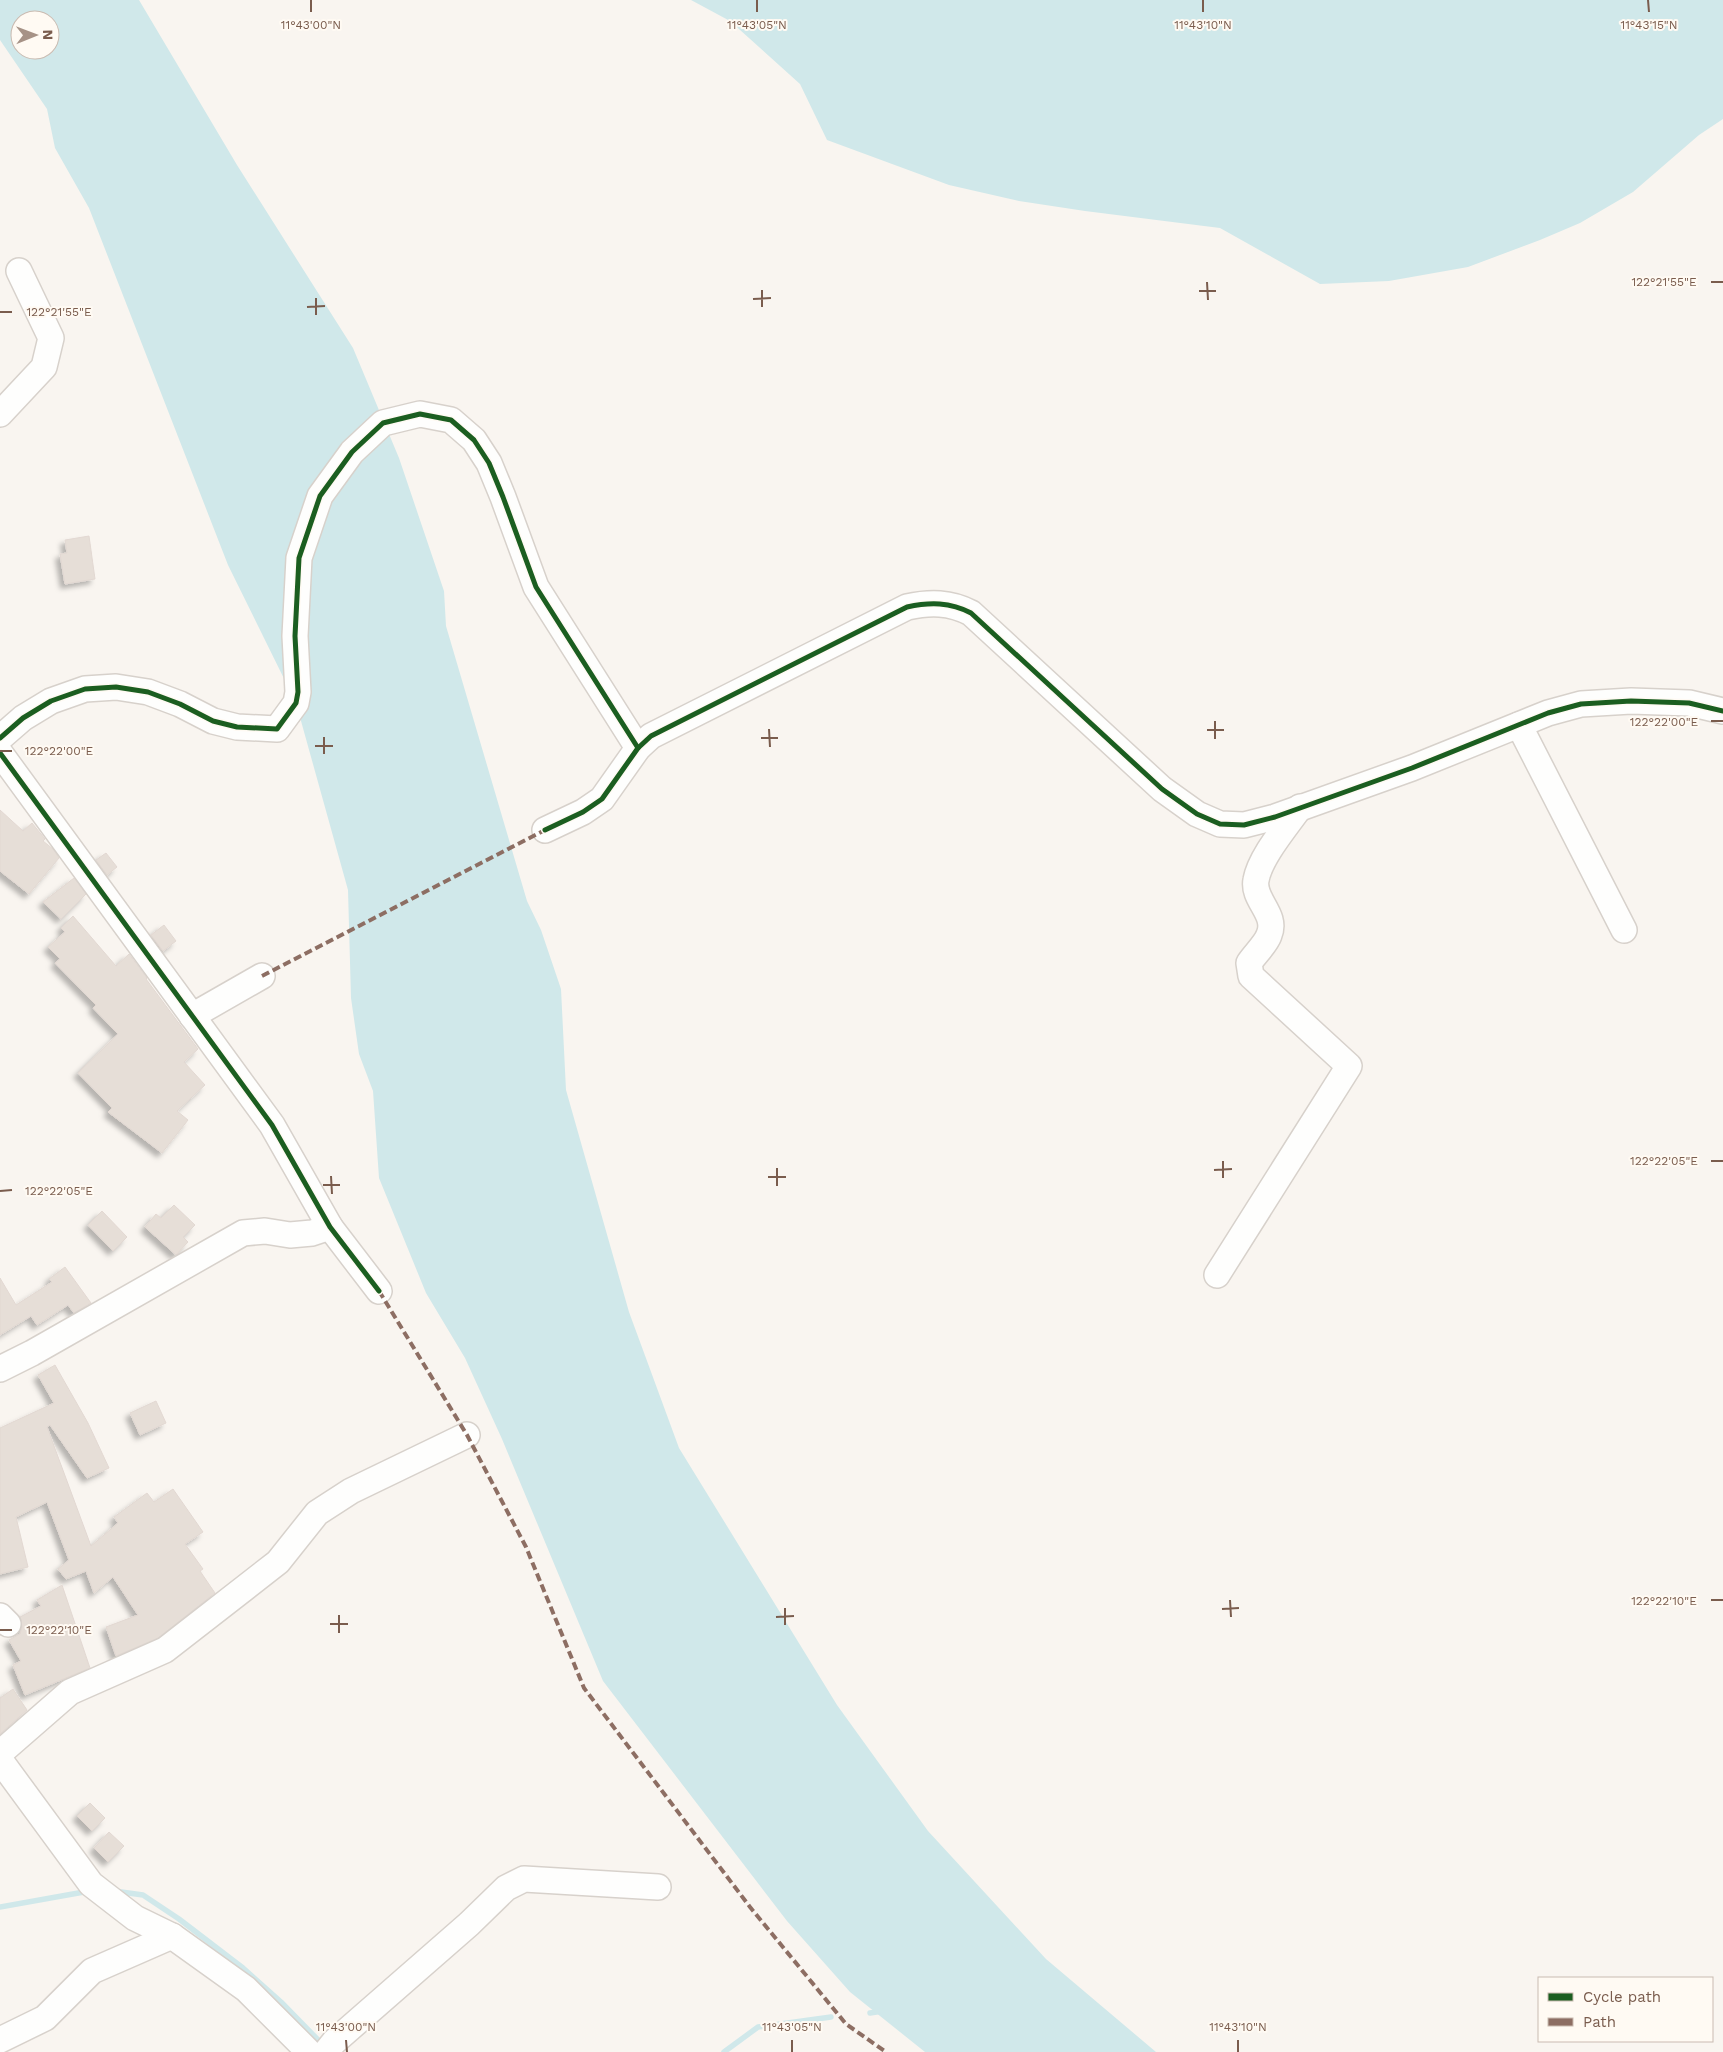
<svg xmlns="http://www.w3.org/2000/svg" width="1723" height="2052" viewBox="0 0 1723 2052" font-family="'Work Sans',sans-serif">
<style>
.water{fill:#d0e8ea;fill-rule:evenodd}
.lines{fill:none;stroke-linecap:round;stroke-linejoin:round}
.stream{stroke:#d0e8ea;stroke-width:5.5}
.building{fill:#e6ded7;stroke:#e2d8d2;filter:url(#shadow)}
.minor-casing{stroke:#d7d1cb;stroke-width:28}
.minor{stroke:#fefefd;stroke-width:25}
.quiet{stroke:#8d6e63;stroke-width:4;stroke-dasharray:8 4;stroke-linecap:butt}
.cycleway-casing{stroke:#fffaf3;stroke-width:8}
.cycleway{stroke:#1b5e20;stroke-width:5}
.ticks{fill:none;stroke:#7a5c4d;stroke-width:2}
.ticks-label{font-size:12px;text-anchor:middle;fill:#7a5c4d;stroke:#fffaf3;stroke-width:4;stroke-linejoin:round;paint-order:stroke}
</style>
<defs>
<filter id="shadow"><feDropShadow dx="-4.5" dy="4.5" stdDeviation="2.5" flood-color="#0004"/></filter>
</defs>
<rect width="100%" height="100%" fill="#f9f5f0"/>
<g class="water">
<path d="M0 0H139L237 165 353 348 399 458 444 591 446 626 527 901 541 930 561 989 566 1090 629 1312 679 1448 837 1705 928 1831 1046 1959 1156 2052H925L850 1992 787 1921 603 1681 502 1439 465 1358 426 1293 379 1178 373 1091 359 1054 351 998 348 890 296 703 228 565 89 208 55 148 47 109 0 40ZM20 20H50V50H20Z"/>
<path d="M691 0H1723V119L1699 135 1633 192 1580 223 1540 240 1468 267 1389 281 1320 284 1220 228 1085 211 1019 201 949 185 827 140 800 84 730 21Z"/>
</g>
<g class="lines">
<g class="stream">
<path d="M114 1891 143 1895 179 1919 243 1968 281 2002 324 2046"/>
<path d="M0 1907 84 1892"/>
<path d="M870 2013 883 2011"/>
<path d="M724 2052 758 2027 831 2017"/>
</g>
</g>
<g class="building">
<path d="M89 536 95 579 65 584 60 554 67 553 65 540Z"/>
<path d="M0 810 23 831 32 823 45 839 43 841 53 849 59 858 29 894 0 871Z"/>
<path d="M106 853 117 867 107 875 96 860Z"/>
<path d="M74 878 86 894 61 919 43 902Z"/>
<path d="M73 916 116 966 129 954 147 978 146 979 198 1049 184 1062 205 1085 177 1111 188 1120 162 1153 108 1112 112 1108 78 1073 118 1034 93 1008 96 1005 55 963 60 959 48 947 65 932 61 928Z"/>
<path d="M164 925 176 941 163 951 151 935Z"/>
<path d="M174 1205 195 1225 183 1237 188 1242 176 1255 145 1227 156 1214 161 1218Z"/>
<path d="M102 1211 127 1237 113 1251 88 1225Z"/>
<path d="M65 1267 91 1303 74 1313 68 1305 37 1325 31 1316 0 1335V1278L16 1305 52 1282 49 1279Z"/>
<path d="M55 1365 88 1423 109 1468 87 1478 50 1425 47 1427 91 1546 118 1523 114 1517 147 1493 154 1502 173 1489 203 1532 185 1544 203 1569 200 1571 215 1593 158 1638 116 1656 106 1627 138 1615 113 1577 94 1593 86 1571 66 1579 58 1569 69 1560 47 1502 16 1517 28 1567 0 1574V1428L54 1403 38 1375Z"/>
<path d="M156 1401 166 1423 140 1435 130 1413Z"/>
<path d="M62 1585 90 1668 25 1695 13 1665 21 1661 9 1640 20 1634 22 1627 20 1617 41 1606 37 1600Z"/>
<path d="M13 1689 27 1710 0 1734V1698Z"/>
<path d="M90 1803 105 1818 92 1831 77 1816Z"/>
<path d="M109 1832 124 1846 108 1862 94 1848Z"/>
</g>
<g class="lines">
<g class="minor-casing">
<g id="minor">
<path d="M0 414 44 367 51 338 19 271"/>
<path d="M1519 725 1624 930"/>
<path d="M0 738 23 718 51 701 85 689 116 687 148 692 180 704 213 721 237 727 277 729 296 703 298 692 295 636 299 558 320 496 352 452 383 423 420 414 451 420 474 440 489 463 503 497 536 587 638 748"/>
<path d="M0 753 272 1125 330 1227 379 1291"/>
<path d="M545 830 583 812 602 799 638 748 651 736 907 607C930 602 950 602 971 613L1162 789 1197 814 1220 824 1244 825 1275 817 1412 768 1548 713 1581 704 1631 701 1689 703 1723 711"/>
<path d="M192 1016 262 976"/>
<path d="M1217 1275 1349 1066 1251 976 1249 963C1255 954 1266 944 1269 935 1278 914 1252 900 1256 880 1260 857 1286 827 1300 807"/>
<path d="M0 1369 32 1353 243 1233 265 1231 290 1235 312 1233 330 1227"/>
<path d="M0 1616 8 1624"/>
<path d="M0 1753 70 1692 165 1650 278 1562 317 1513 351 1491 467 1435"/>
<path d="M0 1760 91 1884 135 1918 172 1936 246 1989 309 2052"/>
<path d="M0 2040 45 2018 92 1971 172 1936"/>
<path d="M326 2052 334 2042 469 1924 506 1888 524 1879 658 1887"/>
</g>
</g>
<use href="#minor" class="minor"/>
<g class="quiet">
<path d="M262 976 545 830"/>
<path d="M379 1291 467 1435 526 1547 584 1688 750 1907 846 2024 886 2052"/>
</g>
<g class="cycleway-casing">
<g id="cycleway">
<path d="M0 738 23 718 51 701 85 689 116 687 148 692 180 704 213 721 237 727 277 729 296 703 298 692 295 636 299 558 320 496 352 452 383 423 420 414 451 420 474 440 489 463 503 497 536 587 638 748"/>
<path d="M0 753 272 1125 330 1227 379 1291"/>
<path d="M545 830 583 812 602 799 638 748 651 736 907 607C930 602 950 602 971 613L1162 789 1197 814 1220 824 1244 825 1275 817 1412 768 1548 713 1581 704 1631 701 1689 703 1723 711"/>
</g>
</g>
<use href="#cycleway" class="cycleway"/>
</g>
<path class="ticks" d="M311 0V12M757 0V12M1203 0V12M1648 0 1649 12M1207 282 1208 300M1711 282H1723M762 290V307M1199 291H1216M316 298V315M753 299 771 298M307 307 325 306M0 312H12M1215 721V739M1711 721H1723M769 729 770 747M1207 730H1224M324 737V754M761 738H778M315 746H333M0 751H12M1223 1161V1178M1711 1161H1723M777 1168V1186M1214 1170 1232 1169M331 1176 332 1194M768 1177H786M323 1185H340M0 1191 12 1190M1230 1600 1231 1617M1711 1600H1723M785 1608V1625M1222 1609 1239 1608M339 1615V1633M776 1617 794 1616M330 1624H348M0 1630H12M346 2040 347 2052M792 2040V2052M1238 2040V2052"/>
<g class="ticks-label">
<text x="311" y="29">11°43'00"N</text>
<text x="757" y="29">11°43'05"N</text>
<text x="1203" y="29">11°43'10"N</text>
<text x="1649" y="29">11°43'15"N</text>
<text x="1664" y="286">122°21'55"E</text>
<text x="59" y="316">122°21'55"E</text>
<text x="1664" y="726">122°22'00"E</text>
<text x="59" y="755">122°22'00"E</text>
<text x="1664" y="1165">122°22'05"E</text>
<text x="59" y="1195">122°22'05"E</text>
<text x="1664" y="1605">122°22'10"E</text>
<text x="59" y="1634">122°22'10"E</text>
<text x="346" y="2031">11°43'00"N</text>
<text x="792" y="2031">11°43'05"N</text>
<text x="1238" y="2031">11°43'10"N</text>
</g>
<rect x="1538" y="1977" width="175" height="65" fill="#fffaf3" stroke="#cabbb1"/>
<rect x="1548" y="1993" width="25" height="8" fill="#1b5e20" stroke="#cabbb1"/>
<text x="1583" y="2002" font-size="15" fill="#7a5c4d">Cycle path</text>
<rect x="1548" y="2018" width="25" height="8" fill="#8d6e63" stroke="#cabbb1"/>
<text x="1583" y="2027" font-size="15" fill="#7a5c4d">Path</text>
<g transform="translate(35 35) rotate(89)"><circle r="24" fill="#fffaf3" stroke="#cabbb1"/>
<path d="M0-4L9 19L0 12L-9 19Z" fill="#a69286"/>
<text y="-8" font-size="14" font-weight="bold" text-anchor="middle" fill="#7a5c4d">N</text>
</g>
</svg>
